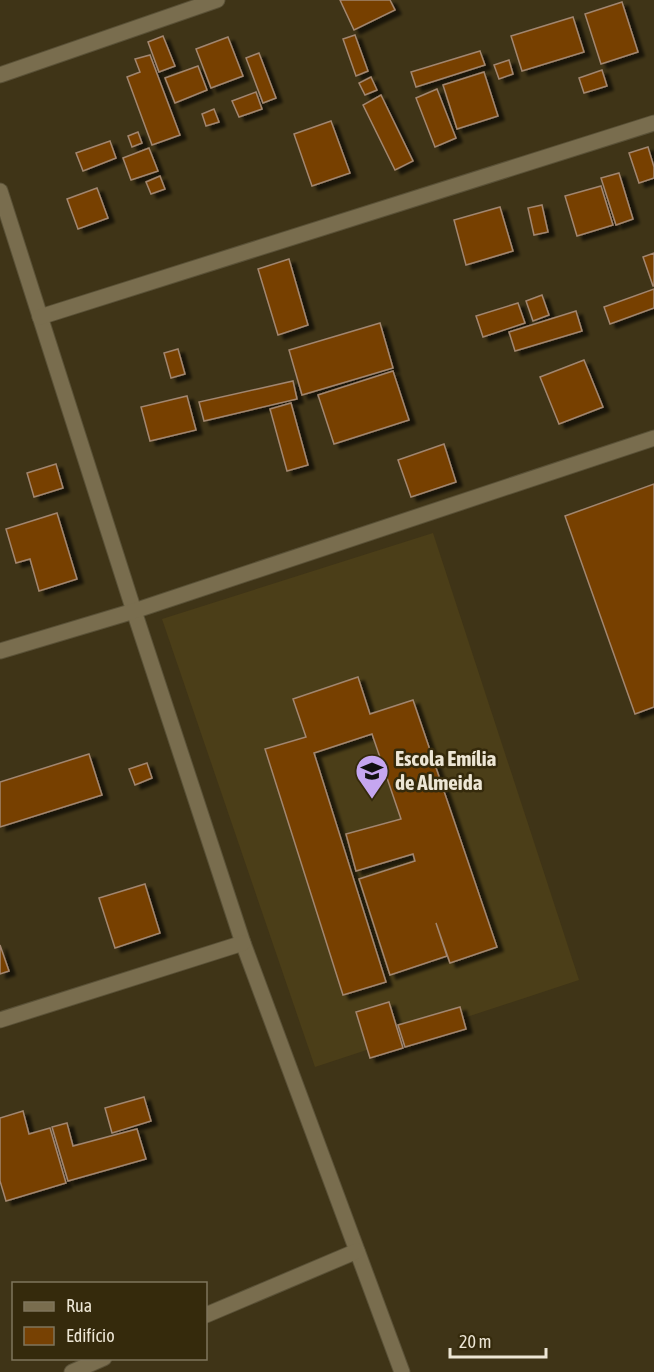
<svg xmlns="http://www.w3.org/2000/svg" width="654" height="1372" viewBox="0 0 654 1372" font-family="'Asap Condensed',sans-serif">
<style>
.built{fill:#4b3e18}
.building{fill:#774103;stroke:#a2866f;stroke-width:1.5;filter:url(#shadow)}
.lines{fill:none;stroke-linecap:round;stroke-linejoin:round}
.street-casing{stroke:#5a5137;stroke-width:17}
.street{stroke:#796d4e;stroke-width:15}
.labels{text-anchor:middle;stroke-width:5;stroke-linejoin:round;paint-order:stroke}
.poi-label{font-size:21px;font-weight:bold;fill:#ede6d5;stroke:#352a0c;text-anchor:start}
</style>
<defs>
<filter id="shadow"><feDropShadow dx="6" dy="4" stdDeviation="1.5" flood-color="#0009"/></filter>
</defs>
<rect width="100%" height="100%" fill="#3f3417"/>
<path class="built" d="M433 533 579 980 315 1067 162 619Z"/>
<g class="building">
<path d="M340 0H390L395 10 354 30Z"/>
<path d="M622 2 638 52 601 64 585 14Z"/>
<path d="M573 17 584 52 522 71 511 36Z"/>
<path d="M355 35 368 71 356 76 343 39Z"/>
<path d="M163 36 175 66 159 72 148 42Z"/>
<path d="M228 37 243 76 211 88 196 49Z"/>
<path d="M480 51 485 65 416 87 411 72Z"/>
<path d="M259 53 276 98 263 103 246 58Z"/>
<path d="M150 55 180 135 152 145 127 77 140 72 135 59Z"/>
<path d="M509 60 513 74 499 79 494 65Z"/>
<path d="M198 66 207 90 175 103 165 78Z"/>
<path d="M602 70 607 86 584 93 579 78Z"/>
<path d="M484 72 498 116 457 129 443 85Z"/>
<path d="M371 77 377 90 365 95 359 83Z"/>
<path d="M437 89 456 138 435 147 416 98Z"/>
<path d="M256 92 262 109 239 117 232 101Z"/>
<path d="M381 95 413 161 395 170 363 105Z"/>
<path d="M214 109 219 122 206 126 202 114Z"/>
<path d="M331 121 350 173 312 186 294 134Z"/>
<path d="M138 132 142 143 132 147 128 136Z"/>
<path d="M110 141 116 158 83 171 76 153Z"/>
<path d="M648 147 654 167V178L639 183 629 153Z"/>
<path d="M149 148 158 171 131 180 123 158Z"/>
<path d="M619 173 633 219 616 225 601 178Z"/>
<path d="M160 176 165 189 151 194 146 182Z"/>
<path d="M601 186 613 225 577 236 565 196Z"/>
<path d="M97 188 108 218 78 229 67 199Z"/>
<path d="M542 205 548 232 534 235 528 208Z"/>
<path d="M500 207 513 251 466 265 454 220Z"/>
<path d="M654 253V286H653L643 257Z"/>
<path d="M289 259 308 325 278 335 258 269Z"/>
<path d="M654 289V308L610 324 604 307Z"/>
<path d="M542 295 549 315 533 321 526 301Z"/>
<path d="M518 303 525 323 483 337 476 316Z"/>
<path d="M576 311 582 331 515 351 509 332Z"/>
<path d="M380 323 393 368 302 395 289 350Z"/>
<path d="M178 349 185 374 171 378 164 353Z"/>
<path d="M584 360 603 407 559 424 540 377Z"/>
<path d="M393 371 409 420 334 444 318 395Z"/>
<path d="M293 381 297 399 204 421 199 402Z"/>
<path d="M187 396 196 430 150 441 141 407Z"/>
<path d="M291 403 308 465 287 471 270 409Z"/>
<path d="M444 444 456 482 411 497 398 460Z"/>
<path d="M56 464 63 488 34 497 27 473Z"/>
<path d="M654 484V707L635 714 565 516Z"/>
<path d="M57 513 77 579 39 591 30 559 16 563 6 529Z"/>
<path d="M358 677 370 714 413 700 497 947 450 963 436 923 447 956 390 975 359 879 415 861 413 854 356 871 346 834 401 819 372 734 314 753 386 982 343 995 265 749 306 737 293 699Z"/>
<path d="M89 754 102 795 0 827V782Z"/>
<path d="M147 763 152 778 135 785 129 769Z"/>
<path d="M145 884 160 933 115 948 99 898Z"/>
<path d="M0 945 9 971 0 974Z"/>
<path d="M389 1002 403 1048 370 1058 356 1012Z"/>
<path d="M460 1007 466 1029 405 1047 398 1025Z"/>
<path d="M144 1097 151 1121 112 1133 105 1108Z"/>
<path d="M23 1111 29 1134 50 1128 66 1183 6 1201 0 1181V1118Z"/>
<path d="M67 1123 73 1146 137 1129 146 1159 68 1181 52 1127Z"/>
</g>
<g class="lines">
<g class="street-casing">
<g id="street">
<path d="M0 75 217 0"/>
<path d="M0 191 134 611 243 943 402 1372"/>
<path d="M40 317 654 123"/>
<path d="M0 651 134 611 654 438"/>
<path d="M0 1020 243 943"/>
<path d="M206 1315 357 1251"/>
<path d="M72 1372 104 1358"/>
</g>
</g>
<use href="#street" class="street"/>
</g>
<defs>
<g id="school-pin" transform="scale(1.725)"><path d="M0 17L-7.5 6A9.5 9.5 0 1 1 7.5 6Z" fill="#c5a6f0" stroke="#352a0c"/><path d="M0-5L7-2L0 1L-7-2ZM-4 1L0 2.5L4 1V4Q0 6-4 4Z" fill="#111"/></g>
</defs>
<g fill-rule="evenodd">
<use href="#school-pin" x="372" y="771"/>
</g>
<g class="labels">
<g class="poi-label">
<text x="395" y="766">Escola Emília<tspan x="395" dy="24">de Almeida</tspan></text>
</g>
</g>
<rect x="12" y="1282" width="195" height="78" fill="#352a0c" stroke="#7f755c" stroke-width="1.5"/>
<rect x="24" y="1302" width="30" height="9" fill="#796d4e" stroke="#7f755c" stroke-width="1.5"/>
<text x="66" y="1312" font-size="18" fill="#ede6d5">Rua</text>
<rect x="24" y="1327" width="30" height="18" fill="#774103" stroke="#7f755c" stroke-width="1.5"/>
<text x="66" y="1342" font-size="18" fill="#ede6d5">Edifício</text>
<path d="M450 1348v9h96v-9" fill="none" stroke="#ede6d5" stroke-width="3"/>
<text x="459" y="1348" font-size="18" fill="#ede6d5" stroke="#352a0c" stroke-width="4.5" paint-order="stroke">20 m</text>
</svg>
